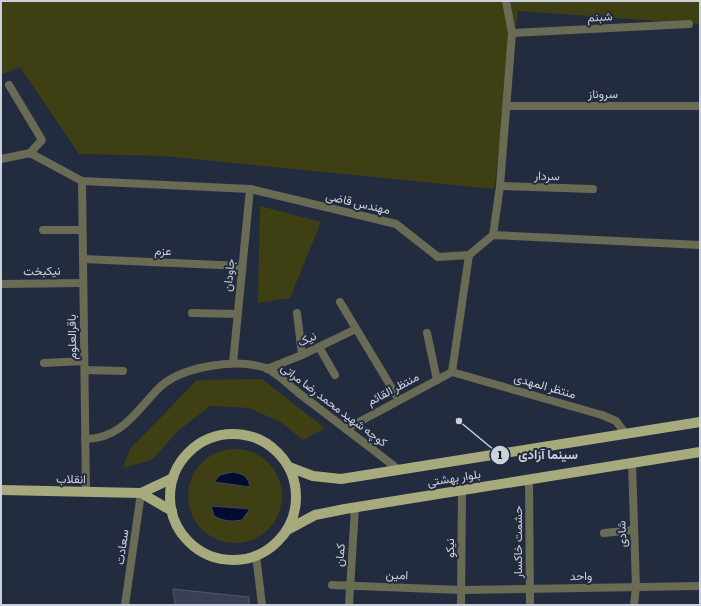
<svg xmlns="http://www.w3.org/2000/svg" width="701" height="606" viewBox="0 0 701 606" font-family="Literata,Vazirmatn,serif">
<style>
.green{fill:#3e3f13}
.water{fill:#040b30;stroke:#404664}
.building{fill:#374054;stroke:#4e576d}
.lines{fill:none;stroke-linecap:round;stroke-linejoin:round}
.minor{stroke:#696b55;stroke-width:8}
.primary{stroke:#a7aa7c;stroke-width:10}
.labels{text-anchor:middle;stroke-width:4;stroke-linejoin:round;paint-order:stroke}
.street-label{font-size:12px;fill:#ccd1de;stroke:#232b3e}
.leader{fill:none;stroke:#ccd1de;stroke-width:1.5}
.callout-dot{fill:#ccd1de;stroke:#232b3e;stroke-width:1.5}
.mark-label{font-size:12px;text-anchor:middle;font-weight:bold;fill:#111}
.callout-label{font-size:13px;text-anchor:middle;font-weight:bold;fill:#ccd1de;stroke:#232b3e;stroke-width:4;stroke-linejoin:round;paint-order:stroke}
</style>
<rect width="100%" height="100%" fill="#232b3e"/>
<g class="green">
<path d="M1 1H700V24L518 11 494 189 164 156 79 154 20 67 1 75Z"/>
<path d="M260 206 321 222 290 298 258 303Z"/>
<path d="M262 379 325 428 303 440 282 423 249 408 210 406 179 430 152 460 123 468 130 449 197 380Z"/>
<circle cx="235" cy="496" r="47"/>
</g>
<g class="water">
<path d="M233 472C243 474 248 476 250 487L214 482 220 475Z"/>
<path d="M211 506 250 509 242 520C231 522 223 521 214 516Z"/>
</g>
<path class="building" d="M173 589 249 597V605H175Z"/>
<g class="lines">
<g class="minor">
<path d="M512 33 689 24"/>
<path d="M9 85 42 140 30 153"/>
<path d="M507 106H698"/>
<path d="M1 159 30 153 82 181 250 189 396 224 438 257 469 255 493 235 700 245"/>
<path d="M82 181 86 492"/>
<path d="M500 186 593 189"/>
<path d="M43 230H82"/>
<path d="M493 235 500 186 512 33 506 1"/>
<path d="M83 259 242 266"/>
<path d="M1 284 83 283"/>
<path d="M340 302 399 400"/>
<path d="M192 313 237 314"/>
<path d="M297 313 302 355"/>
<path d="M427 333 437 380"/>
<path d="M319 347 335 375"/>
<path d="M44 363 84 361"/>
<path d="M233 363 250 189"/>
<path d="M267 369 302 355 356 329"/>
<path d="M85 370 123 371"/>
<path d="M452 372 602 415 616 421 625 433"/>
<path d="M452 372 469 255"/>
<path d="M346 429 452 372"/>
<path d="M85 439C120 439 135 413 157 390 179 366 236 358 266 368 276 372 291 387 300 394 333 419 366 444 399 470"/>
<path d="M632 463 636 587 634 605"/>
<path d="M529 479 530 605"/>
<path d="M604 533 634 530"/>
<path d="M256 555 262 605"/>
<path d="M332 585 461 590 700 586"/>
<path d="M125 605 141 493"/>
<path d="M349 605 355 507"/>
<path d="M461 605 462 490"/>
</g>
<g class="primary">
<circle cx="233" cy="497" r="63"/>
<path d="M289 467 313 476 341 479 700 422"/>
<path d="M1 490 141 493 173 478"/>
<path d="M141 493 172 511"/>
<path d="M287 530 315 515 345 509 700 452"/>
</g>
</g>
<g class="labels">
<g class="street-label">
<text transform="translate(600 17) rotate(-3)" y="4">شبنم</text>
<text x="603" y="98">سروناز</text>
<text transform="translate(547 176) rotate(2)" y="4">سردار</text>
<text transform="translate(358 203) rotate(13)" y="4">مهندس قاضی</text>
<text transform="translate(163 251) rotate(3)" y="4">عزم</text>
<text transform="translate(42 271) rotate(-1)" y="4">نیکبخت</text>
<text transform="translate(229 275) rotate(-84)" y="4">جاودان</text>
<text transform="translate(72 337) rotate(-91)" y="4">باقرالعلوم</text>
<text transform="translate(307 339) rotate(-25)" y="4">نیک</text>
<text transform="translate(545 386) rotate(16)" y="4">منتظر المهدی</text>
<text transform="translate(393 389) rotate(-28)" y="4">منتظر القائم</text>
<text transform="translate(334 405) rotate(37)" y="4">کوچه شهید محمد رضا مراتی</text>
<text transform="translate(454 478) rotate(-9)" y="4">بلوار بهشتی</text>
<text transform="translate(71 479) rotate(1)" y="4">انقلاب</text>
<text transform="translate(622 534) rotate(-92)" y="4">شادی</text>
<text transform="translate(518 542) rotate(-90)" y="4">حشمت خاکسار</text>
<text transform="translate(122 547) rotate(-82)" y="4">سعادت</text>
<text transform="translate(450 548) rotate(-90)" y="4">نیکو</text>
<text transform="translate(340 555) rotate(-86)" y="4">کمان</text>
<text transform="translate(397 575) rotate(2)" y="4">امین</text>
<text transform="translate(581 576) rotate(-1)" y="4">واحد</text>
</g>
</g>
<path class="leader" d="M459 421L500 455"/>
<g class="callout-dot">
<circle cx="459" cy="421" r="4"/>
<circle cx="500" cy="455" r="10"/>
</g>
<g class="mark-label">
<text x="500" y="459">1</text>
</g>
<g class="callout-label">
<text x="548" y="459">سینما آزادی</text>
</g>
<rect width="701" height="606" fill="none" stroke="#ccd1de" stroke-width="4"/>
</svg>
